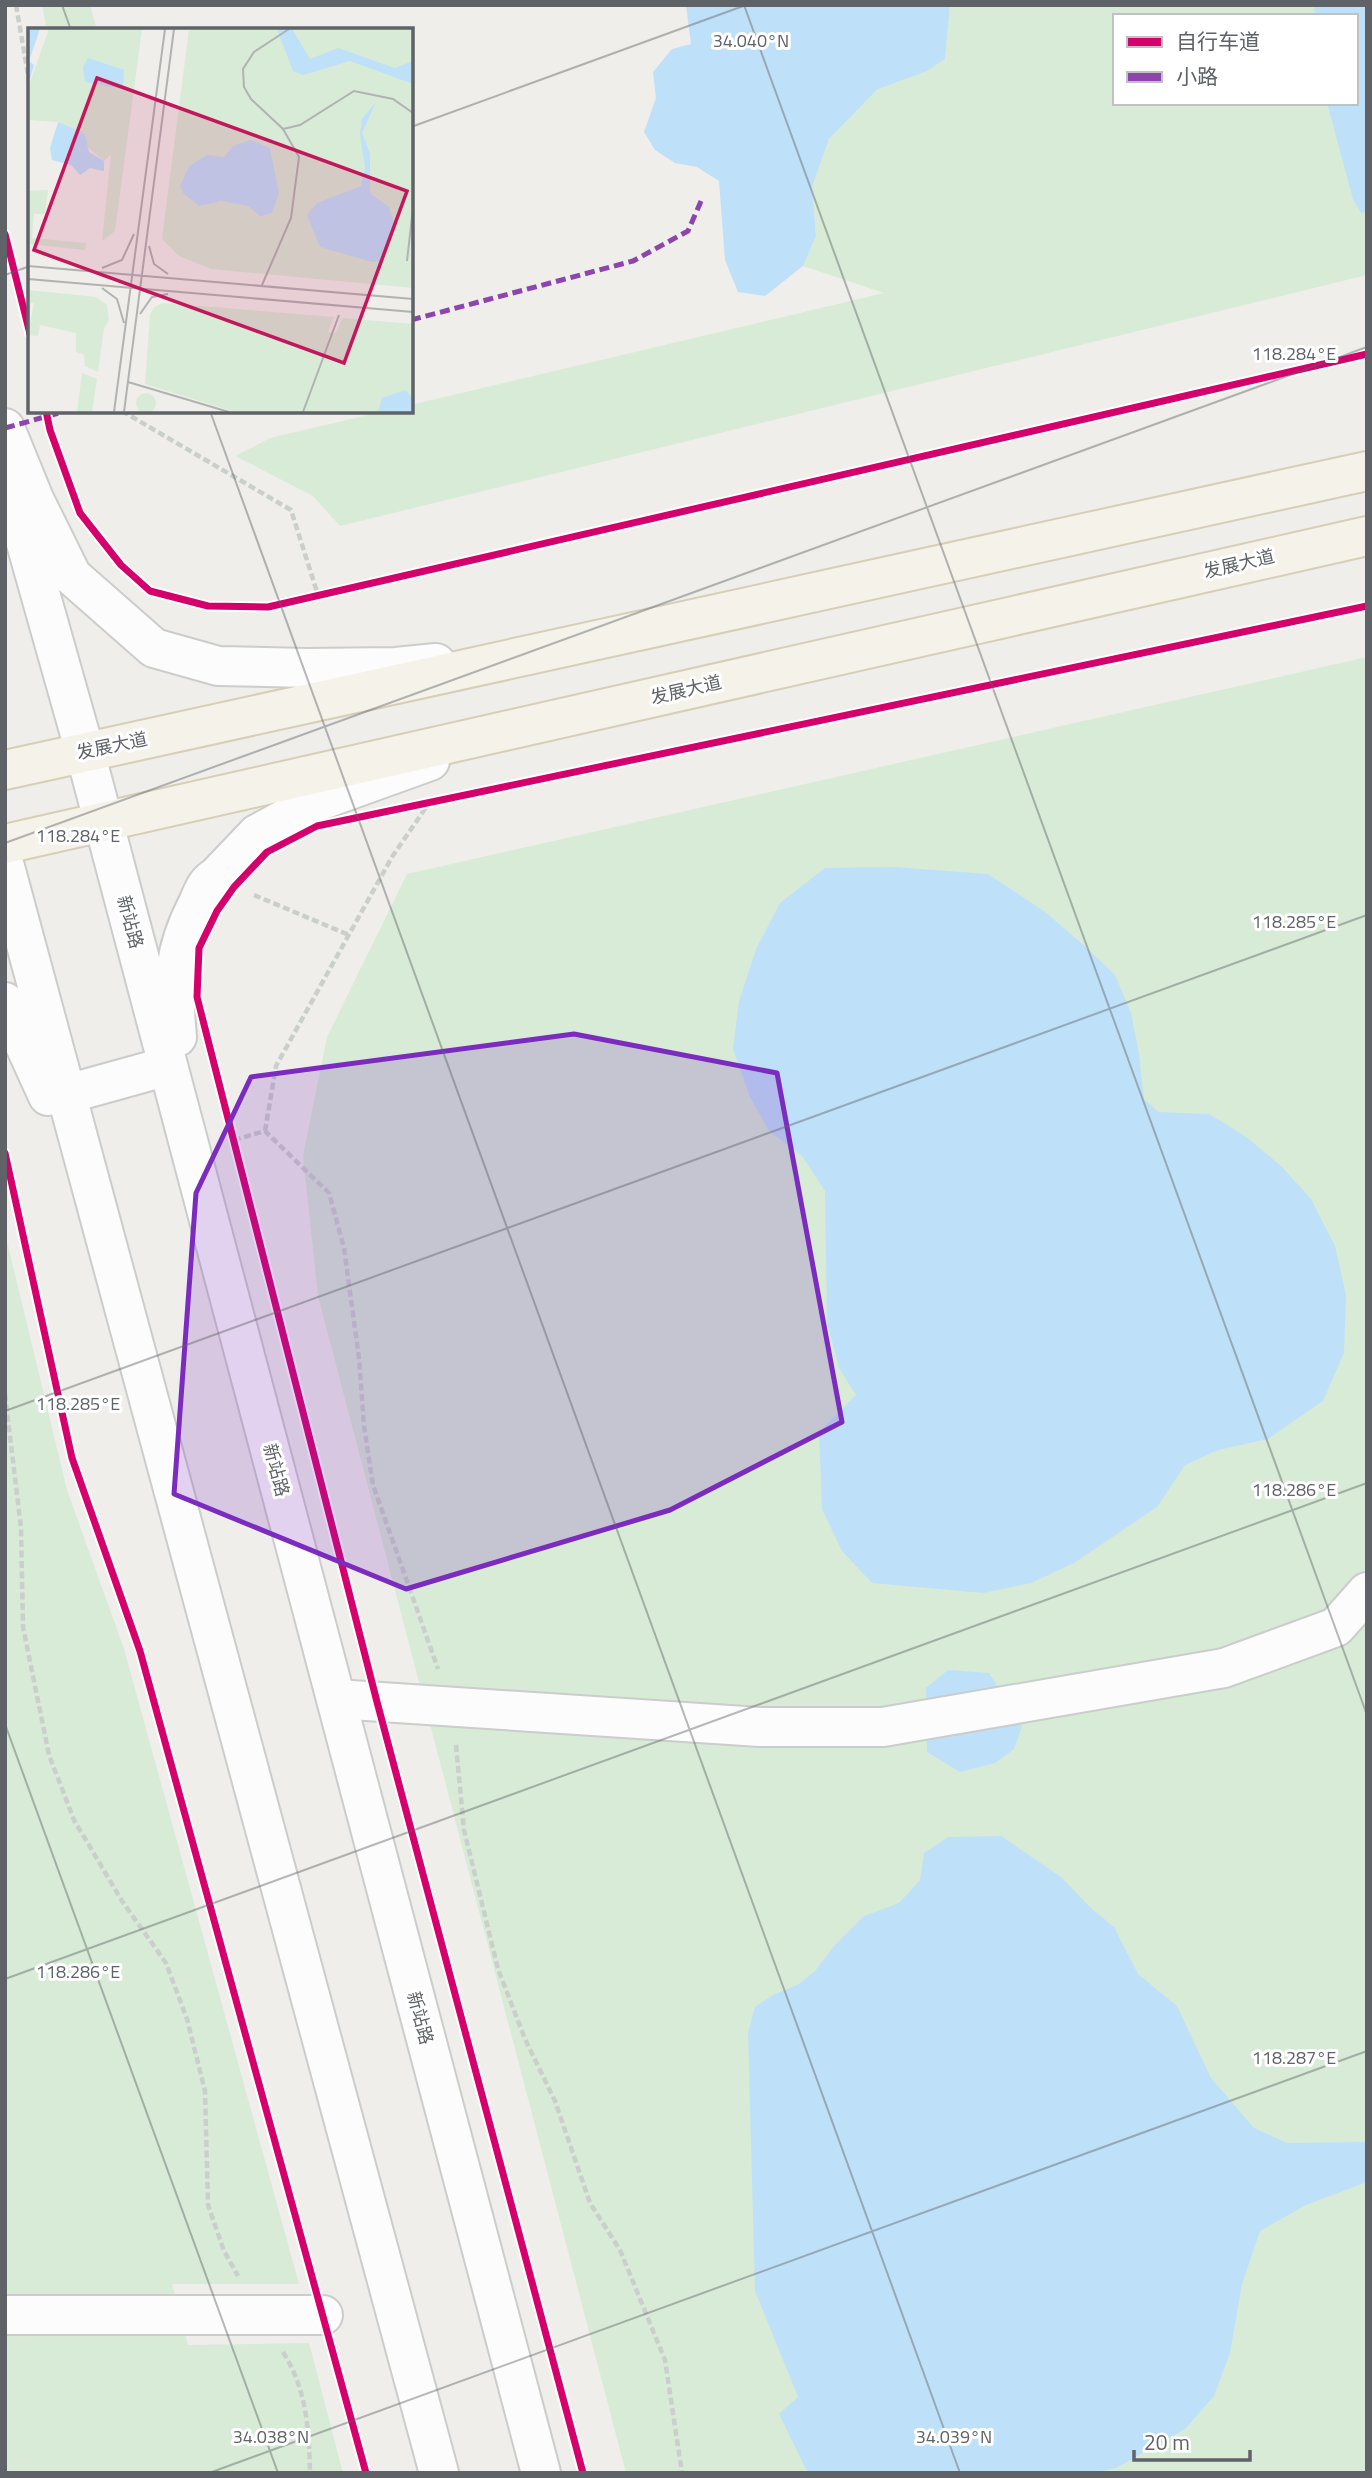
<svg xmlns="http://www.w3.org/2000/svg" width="1372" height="2478" viewBox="0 0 1372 2478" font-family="'Titillium Web','Noto Sans SC',sans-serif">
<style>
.green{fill:#d8ebd6;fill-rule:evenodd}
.water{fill:#bfe0f9}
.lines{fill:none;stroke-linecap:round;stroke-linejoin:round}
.minor-casing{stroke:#cbcccc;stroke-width:42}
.major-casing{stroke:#d7ceb8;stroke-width:42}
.path{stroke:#cacfcc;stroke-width:4.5;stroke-dasharray:7 3.5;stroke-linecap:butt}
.minor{stroke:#fdfcfc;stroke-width:38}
.major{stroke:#f4f2e9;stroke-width:38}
.quiet{stroke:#8e44ad;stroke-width:5;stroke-dasharray:10 5;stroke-linecap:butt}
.cycleway-casing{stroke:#fff;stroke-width:11}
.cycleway{stroke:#d6006c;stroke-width:7}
.marked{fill:#7b2cbf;fill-opacity:0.2;stroke:#7b2cbf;stroke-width:5;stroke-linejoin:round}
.ticks{fill:none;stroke:#5f6368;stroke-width:2;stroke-opacity:0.45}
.labels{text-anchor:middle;stroke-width:6;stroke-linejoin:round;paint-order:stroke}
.street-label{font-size:18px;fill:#5f6368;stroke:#fff}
.inset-road{fill:none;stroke:#b1b2b2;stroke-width:2}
.view{fill:#c2185b;fill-opacity:0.15;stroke:#c2185b;stroke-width:3.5}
.inset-edge{fill:none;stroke:#5f6368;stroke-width:3.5}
.ticks-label{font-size:18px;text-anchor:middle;fill:#5f6368;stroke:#fff;stroke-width:6;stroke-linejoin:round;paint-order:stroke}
</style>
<rect width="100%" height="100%" fill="#efeeea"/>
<g class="green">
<path d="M42 5H90L97 30H47Z"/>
<path d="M950 5H1367V275L340 526 313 496 235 456 270 438 385 411H411V405L884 293 803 266 816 236 812 187 829 139 878 89 945 59ZM1115 16H1356V103H1115Z"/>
<path d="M1367 657V2473H626L318 1296 303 1156 327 1037 407 874Z"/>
<path d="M5 1233 67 1490 124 1649 299 2284H172L188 2345 309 2343 343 2473H5Z"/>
</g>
<g class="water">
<path d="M686 5H950L945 59 927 71 878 89 829 139 812 187 816 236 803 266 765 296 738 292 725 260 719 181 697 167 675 163 655 150 644 132 656 98 653 72 672 49 691 44Z"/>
<path d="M1314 5H1367V211L1361 213 1353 199 1327 103H1356V16H1315Z"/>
<path d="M894 867 988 874 1044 911 1087 948 1115 975 1131 1013 1139 1054 1144 1099 1158 1112 1209 1114 1245 1136 1281 1166 1311 1199 1335 1246 1346 1295 1344 1353 1323 1401 1268 1439 1218 1450 1185 1465 1157 1507 1074 1563 1031 1583 983 1593 872 1583 842 1551 822 1509 819 1432 856 1395 839 1368 827 1322 825 1191 802 1156 769 1131 750 1097 733 1049 739 1001 756 949 780 903 825 868Z"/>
<path d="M948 1670 989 1673 1022 1726 1014 1749 995 1763 960 1772 927 1752 926 1688Z"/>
<path d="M1001 1836 1061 1877 1092 1909 1114 1927 1138 1974 1177 2006 1211 2078 1254 2128 1287 2143 1367 2142V2182L1306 2205 1260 2231 1242 2284 1230 2353 1214 2396 1185 2429 1116 2468 1091 2473H808L779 2414 798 2397 755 2291 748 2032 755 2007 773 1995 799 1984 815 1971 834 1946 864 1916 899 1903 920 1880 924 1853 948 1837Z"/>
</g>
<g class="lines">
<g class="minor-casing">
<g id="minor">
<path d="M5 428 34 499 72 576 154 648 218 666 308 668 396 667 436 663"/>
<path d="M5 469 85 752 541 2473"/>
<path d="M5 867 439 2473"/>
<path d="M5 1002 48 1096"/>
<path d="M177 1037C172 984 173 951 198 903 203 892 206 882 216 877L257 834 316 802 430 761"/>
<path d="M67 1094 168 1066"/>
<path d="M336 1699 760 1727H883L1224 1668 1336 1627 1367 1592"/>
<path d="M5 2315H323"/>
</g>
</g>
<g class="major-casing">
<g id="major">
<path d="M5 770 1367 471"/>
<path d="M5 844 1367 536"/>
</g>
</g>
<g class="path">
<path d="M16 5 30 86"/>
<path d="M29 330 30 327"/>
<path d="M122 411 291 510 318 595"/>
<path d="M254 895 349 935"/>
<path d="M265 1131 276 1066 392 857 429 803"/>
<path d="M234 1140 265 1131 329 1193 344 1248 359 1358 364 1426 373 1485 438 1669"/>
<path d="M5 1394 21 1528 23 1627 49 1755 74 1820 122 1901 166 1963 187 2019 205 2091 208 2205 224 2251 238 2276"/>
<path d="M456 1745 464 1830 498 1969 525 2039 555 2101 590 2203 620 2250 665 2360 682 2473"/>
<path d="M283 2352C307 2390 309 2430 310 2473"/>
</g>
<use href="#minor" class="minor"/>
<use href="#major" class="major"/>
<g class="quiet">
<path d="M411 320 633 261 688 231 702 199"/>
<path d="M5 428 66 411"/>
</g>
<g class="cycleway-casing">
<g id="cycleway">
<path d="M5 234 30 334"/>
<path d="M46 411 50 430 80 513 121 565 150 591 208 606 268 607 1367 354"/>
<path d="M5 1153 72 1458 140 1651 366 2473"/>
<path d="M583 2473 377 1702 197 997 199 948 217 911 234 887 267 852 317 826 1367 606"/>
</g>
</g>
<use href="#cycleway" class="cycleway"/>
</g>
<path class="marked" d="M574 1034 777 1073 842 1422 670 1510 406 1589 174 1494 196 1193 251 1077Z"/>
<path class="ticks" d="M62 5 71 30M744 5 1367 1715M411 127 746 5M5 275 30 266M210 411 960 2473M5 843 1367 347M5 1411 1367 915M5 1724 278 2473M5 1979 1367 1483M209 2473 1367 2051"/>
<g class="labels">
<g class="street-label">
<text transform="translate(1239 564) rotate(-13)" y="6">发展大道</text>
<text transform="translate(686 690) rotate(-13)" y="6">发展大道</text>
<text transform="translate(112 746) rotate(-12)" y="6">发展大道</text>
<text transform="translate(130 922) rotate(75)" y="6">新站路</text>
<text transform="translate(276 1470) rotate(75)" y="6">新站路</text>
<text transform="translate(420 2018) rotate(75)" y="6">新站路</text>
</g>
</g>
<g transform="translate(28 28)">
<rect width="385" height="385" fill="#efeeea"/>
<path d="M21 1H114L87 203 74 213 83 126 76 133 30 94 0 92V60ZM161 1H385V260L183 241 151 228 134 211ZM20 162 17 186H6L4 210 58 215 57 222 0 216V163ZM0 262 68 269 79 277 81 293 76 300 70 344 57 338 56 327 48 324V305L12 297 10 308 0 307 6 275 0 274ZM135 275 306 289 300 304 308 305 314 290 385 296V384H207L117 356 122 287 126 279ZM54 345 69 351 64 384H49ZM108 375a10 10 0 1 1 20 0a10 10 0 1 1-20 0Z" fill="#d8ebd6"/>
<path d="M0 1H12L1 33 6 37 0 58ZM249 1H264L282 31 310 20 367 40 385 33V56L322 33 275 47 265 43ZM60 30 96 42 95 61 57 54 55 39ZM348 74 334 105 342 126V159L343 166 361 179 366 195 355 233 344 234 292 219 279 187 289 175 333 158 337 140 332 107 334 91ZM30 94 57 106 61 124 76 133V143L62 140 52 147 43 137 24 132 22 120ZM223 112 242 120 251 165 244 185 232 188 220 178 193 173 171 178 155 165 152 158 161 138 179 127 196 129 205 118ZM377 362 385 370V384H350L354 370Z" fill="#bfe0f9"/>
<path class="inset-road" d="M255 101 272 97 326 63 365 71 385 85M121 218 126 236 140 246M379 233 385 180M0 238 385 271M74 240 94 232 106 206M0 251 385 284M234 257 263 190 271 129 255 101 223 71 216 59 215 41 226 24 261 1M74 260 89 271 96 295M112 286 124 269 140 266M100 354 201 384M86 384 137 1M96 384 146 1M275 384 311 287"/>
<path class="view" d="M69 50 379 163 316 335 6 222Z"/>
<rect width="385" height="385" class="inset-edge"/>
</g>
<g class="ticks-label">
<text x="751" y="47">34.040°N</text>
<text x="1294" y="360">118.284°E</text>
<text x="78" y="842">118.284°E</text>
<text x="1294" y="928">118.285°E</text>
<text x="78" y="1410">118.285°E</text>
<text x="1294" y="1496">118.286°E</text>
<text x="78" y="1978">118.286°E</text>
<text x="1294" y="2064">118.287°E</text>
<text x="271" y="2443">34.038°N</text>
<text x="954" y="2443">34.039°N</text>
</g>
<rect width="1372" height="2478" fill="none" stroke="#5f6368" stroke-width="14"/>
<rect x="1113" y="14" width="245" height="91" fill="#ffffff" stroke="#bfc1c3" stroke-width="2"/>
<rect x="1127" y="37" width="35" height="10" fill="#d6006c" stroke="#bfc1c3" stroke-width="2"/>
<text x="1176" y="49" font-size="21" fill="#5f6368">自行车道</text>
<rect x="1127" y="72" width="35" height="10" fill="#8e44ad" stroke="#bfc1c3" stroke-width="2"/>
<text x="1176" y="84" font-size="21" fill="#5f6368">小路</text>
<path d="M1134 2450v10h116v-10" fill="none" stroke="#5f6368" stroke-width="3.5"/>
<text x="1144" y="2450" font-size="21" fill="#5f6368" stroke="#ffffff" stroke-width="5" paint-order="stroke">20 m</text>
</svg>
